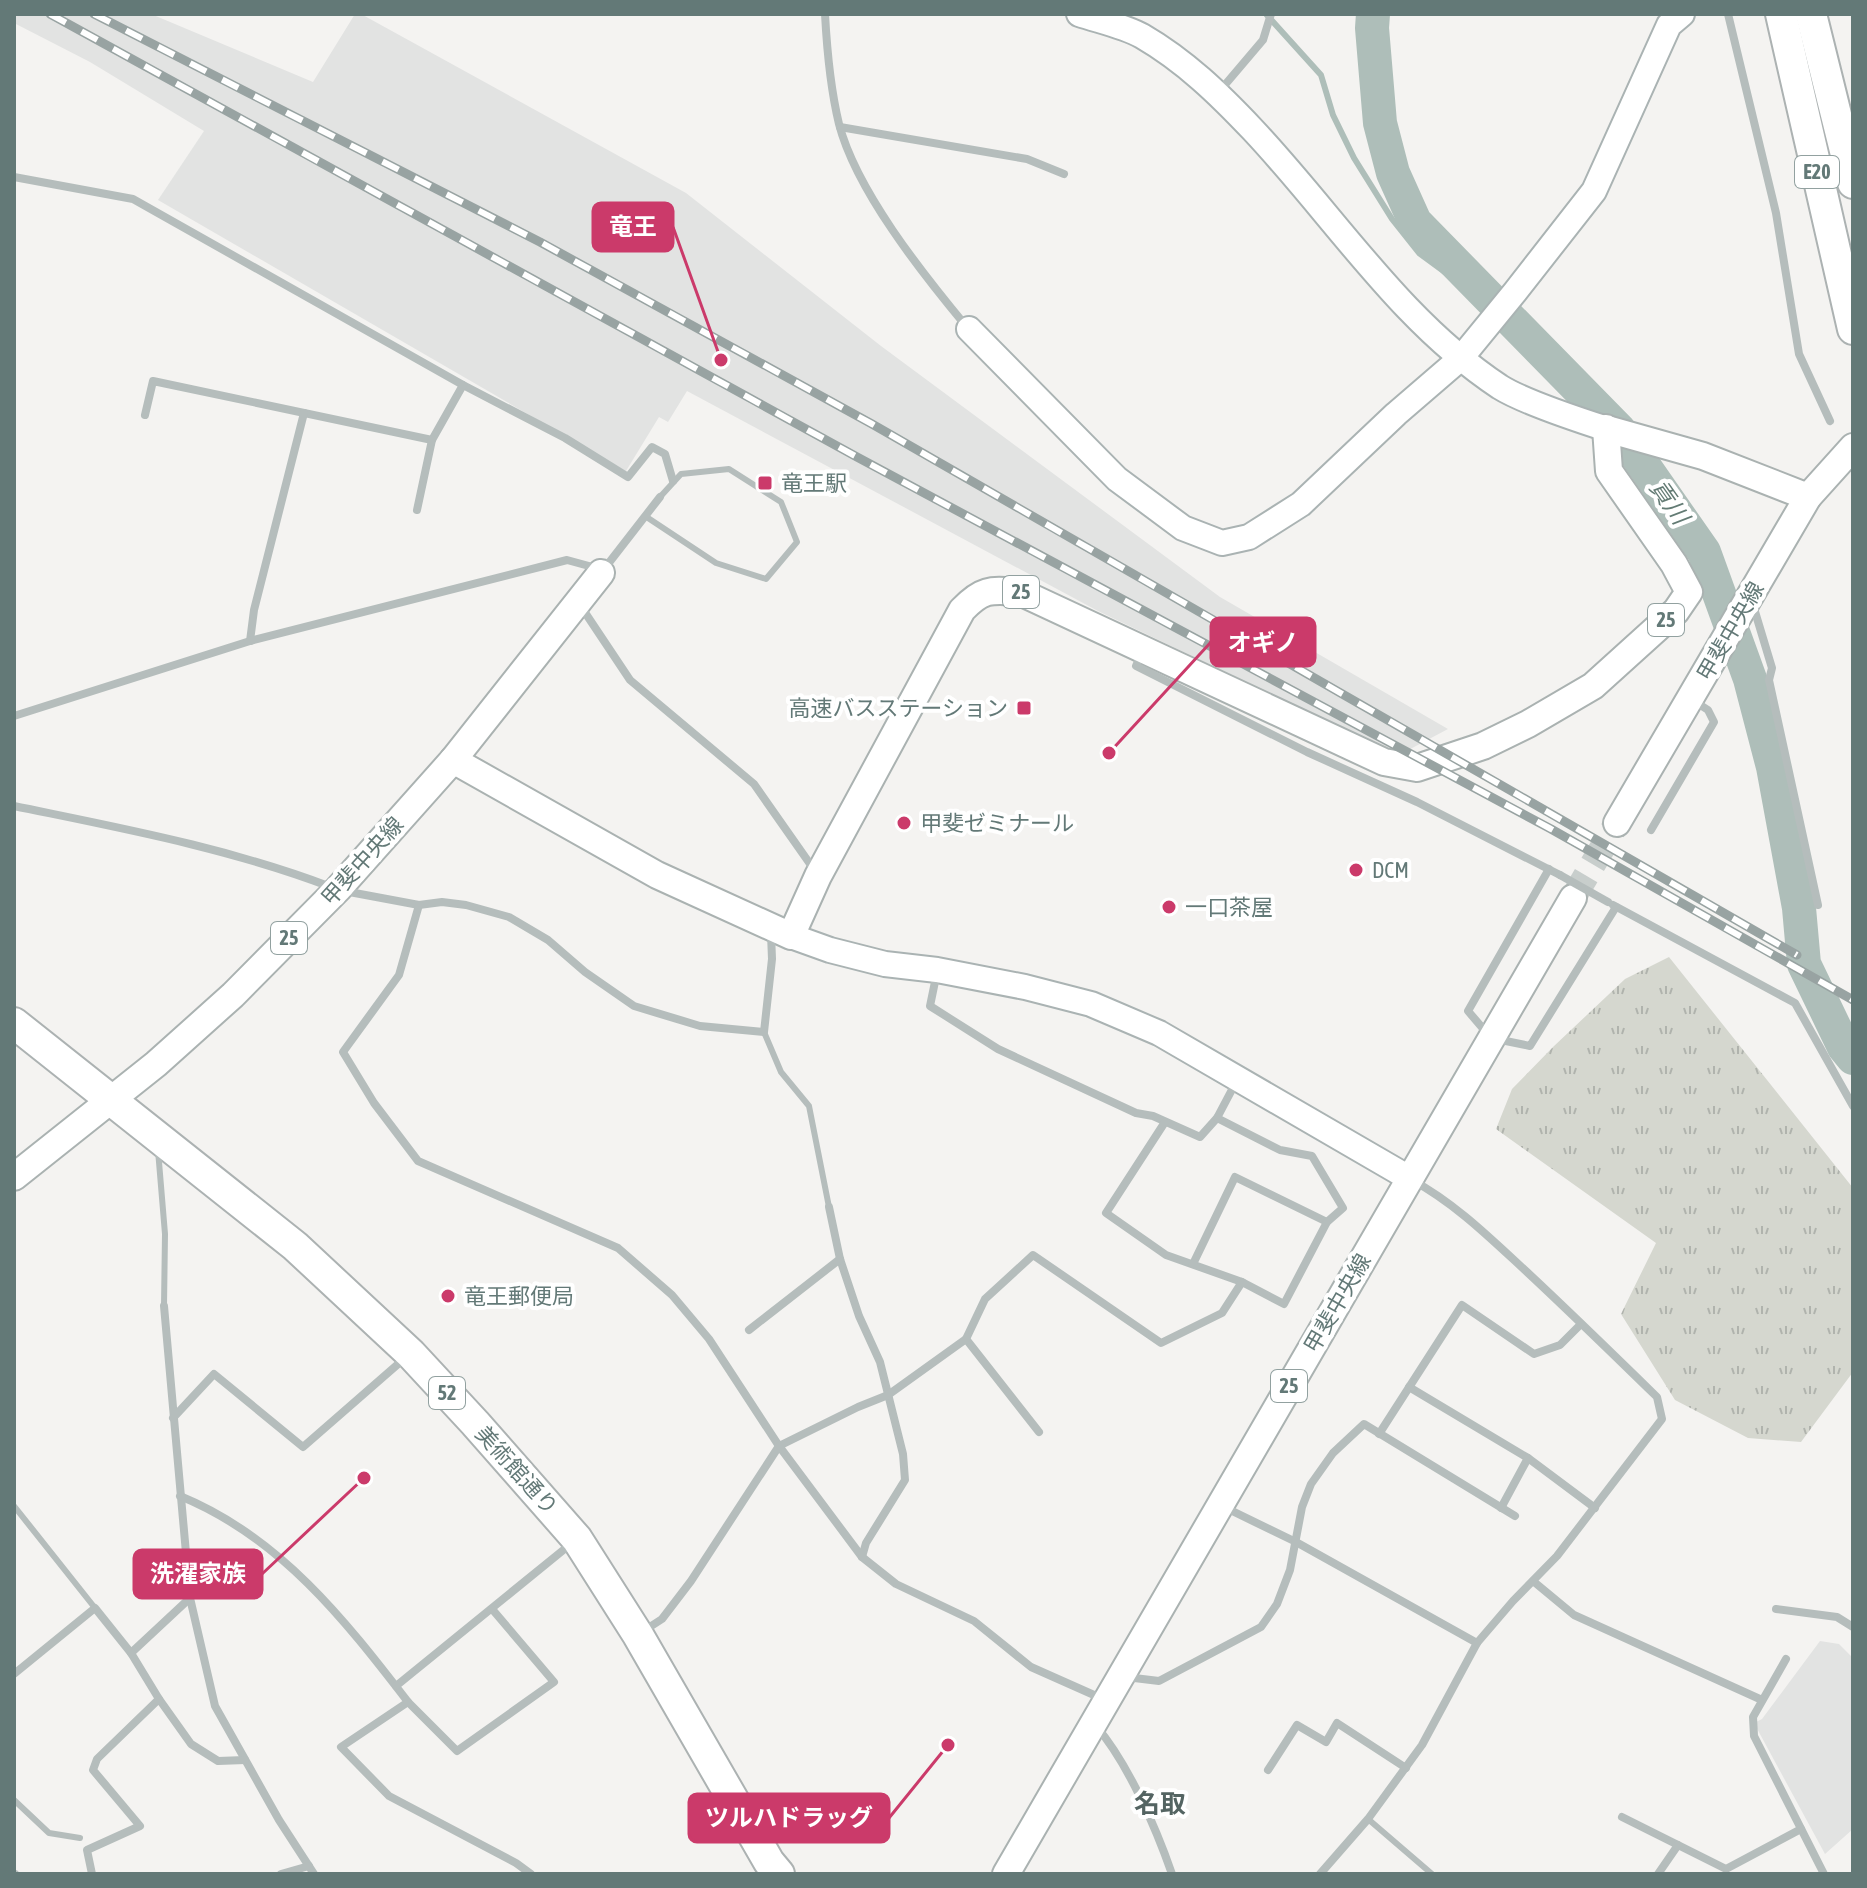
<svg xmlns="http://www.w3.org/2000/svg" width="1867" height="1888" viewBox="0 0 1867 1888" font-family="'Asap Condensed','Noto Sans JP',sans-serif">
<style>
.built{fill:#e2e3e2}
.grass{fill:url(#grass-tufts)}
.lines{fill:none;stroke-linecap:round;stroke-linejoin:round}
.stream{stroke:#aebeb9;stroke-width:6}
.river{stroke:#aebeb9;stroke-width:34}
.primary-tunnel{stroke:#c8cecc;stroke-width:26;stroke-dasharray:26 13;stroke-linecap:butt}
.secondary-casing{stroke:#aab3b3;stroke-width:28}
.primary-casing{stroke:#aab2b1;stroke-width:30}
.highway-casing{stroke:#acb2b2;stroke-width:34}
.lane{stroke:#b5bdbc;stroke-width:6}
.street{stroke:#b5bdbc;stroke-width:8}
.secondary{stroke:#fff;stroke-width:24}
.primary{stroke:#fff;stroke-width:26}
.highway{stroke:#fff;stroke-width:30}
.rail-casing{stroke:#98a3a2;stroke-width:9}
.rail{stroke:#fff;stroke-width:6;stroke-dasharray:18;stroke-linecap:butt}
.street-bridge{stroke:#b5bdbc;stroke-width:8}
.poi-dot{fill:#cb3a6a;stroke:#fff;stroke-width:3}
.labels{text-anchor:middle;stroke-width:8;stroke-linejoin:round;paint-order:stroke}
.shield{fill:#fff;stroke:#92a1a0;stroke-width:2}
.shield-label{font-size:20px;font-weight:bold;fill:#637977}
.poi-label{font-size:22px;fill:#637977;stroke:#fff;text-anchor:start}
.street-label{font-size:22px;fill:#637977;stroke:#fff}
.water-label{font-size:24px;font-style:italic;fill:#637b74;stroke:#fff}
.quarter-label{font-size:26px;font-weight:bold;fill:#546462;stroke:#fff}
.leader{fill:none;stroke:#cb3a6a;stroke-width:3}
.callout-dot{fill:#cb3a6a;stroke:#fff;stroke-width:3}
.callout{fill:#cb3a6a;stroke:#cb3a6a;stroke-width:3}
.callout-label{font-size:24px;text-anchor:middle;font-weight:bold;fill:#fff}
</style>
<defs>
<pattern id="grass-tufts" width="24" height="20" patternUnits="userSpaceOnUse" patternTransform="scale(2)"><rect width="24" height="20" fill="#d5d7cf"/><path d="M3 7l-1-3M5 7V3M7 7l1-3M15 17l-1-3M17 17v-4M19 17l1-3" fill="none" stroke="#b0b3ad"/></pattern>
</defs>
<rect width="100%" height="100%" fill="#f4f3f1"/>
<g class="built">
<path d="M14 14H151L313 82 355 14H361L686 193 881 346 1220 597 1448 729 1399 755 1098 611 687 391 668 422 659 417 626 471 158 200 204 131 90 62 14 23Z"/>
<path d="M1820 1641 1839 1644 1853 1658V1829L1825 1854 1754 1723 1762 1719Z"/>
</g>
<path class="grass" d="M1669 957 1853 1188V1372L1801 1442 1748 1438 1675 1400 1621 1314 1656 1243 1496 1129 1512 1089 1553 1047 1625 979Z"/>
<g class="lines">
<path class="stream" d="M1266 14 1321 75 1333 115 1354 158 1392 219 1419 253 1494 308"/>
<path class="river" d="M1373 14 1372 28 1380 123 1393 173 1415 222 1619 430 1704 552 1750 679 1773 767 1799 908 1804 964 1844 1047 1853 1058"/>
<path class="primary-tunnel" d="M1573 898 1617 823"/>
<g class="secondary-casing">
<g id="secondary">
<path d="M1079 14C1100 21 1124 26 1142 36 1185 61 1219 94 1253 130 1334 216 1400 321 1500 387 1524 402 1579 420 1607 429"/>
<path d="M969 329 1117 479 1183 528 1222 543 1249 537 1301 504 1396 414 1461 358 1515 292 1594 191 1669 25 1682 14"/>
<path d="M791 936 830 950 885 964 937 970 1025 987 1091 1004 1159 1033 1409 1178"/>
</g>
</g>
<g class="primary-casing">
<g id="primary">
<path d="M1607 429 1703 456 1808 497"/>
<path d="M453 760 657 875 791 936 818 876 962 610C983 588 991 590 1020 592L1384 762 1417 768 1483 746 1528 724 1593 686 1676 611 1689 592 1674 564 1609 471 1606 428"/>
<path d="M1617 823 1808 497 1853 447"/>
<path d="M14 1177 156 1064 233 995 338 889 453 760 601 573"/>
<path d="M1006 1874 1573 898"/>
</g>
</g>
<g class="highway-casing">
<g id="highway">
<path d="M1781 14 1853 329"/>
<path d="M1811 14 1853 183"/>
<path d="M14 1023 295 1246 411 1354 475 1423 577 1539 638 1635 769 1862 779 1874"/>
</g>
</g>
<g class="lane">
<path d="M645 516 716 563 766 579 797 542 781 502 729 469 681 474 660 497"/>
<path d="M764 1032 781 1072 809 1106 829 1207"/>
<path d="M158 1150 165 1234 164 1306"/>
<path d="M14 1506 95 1608"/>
<path d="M14 1800 49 1833 80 1838"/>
<path d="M1368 1819 1432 1874"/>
</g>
<g class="street">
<path d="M825 14C827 51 830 87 839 124 856 190 922 273 966 326"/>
<path d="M1728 14 1776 213 1799 354 1830 421"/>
<path d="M1218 93 1263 40 1271 14"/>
<path d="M840 127 1027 159 1064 174"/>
<path d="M14 177 133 199 463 385 565 438 628 477 652 447 665 454 673 481"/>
<path d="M145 415 153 381 432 440 463 385"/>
<path d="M417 510 432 440"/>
<path d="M580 605 630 680 754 784 815 871"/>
<path d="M1753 605 1772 668 1769 680 1818 905"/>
<path d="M250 641 254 610 304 413"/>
<path d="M1141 654 1136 666 1307 752 1417 802 1560 875"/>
<path d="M14 716 250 641 567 560 589 566 601 573 660 497"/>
<path d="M14 806C120 828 229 848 331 887"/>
<path d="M1651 830 1714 722 1708 710 1694 701"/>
<path d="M1549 869 1468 1011 1491 1038 1530 1046 1616 907"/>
<path d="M344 891 419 905 442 902 466 905 509 917 548 940 585 972 634 1006 700 1026 764 1032 772 959 771 934"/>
<path d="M419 905 399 975 343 1052 374 1103 418 1161 618 1248 672 1295 709 1339 779 1446 862 1557 896 1584 974 1621 1031 1667 1103 1699"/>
<path d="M1613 905 1795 1003 1853 1106"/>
<path d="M937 972 930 1006 998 1049 1136 1113 1153 1116 1200 1137 1217 1118 1236 1082"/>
<path d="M1165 1122 1106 1213 1166 1255 1242 1282"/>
<path d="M829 1207 840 1259 859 1316 880 1362 903 1454 905 1480 866 1543 862 1557"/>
<path d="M1193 1264 1235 1177 1327 1222"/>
<path d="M164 1306 190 1598 215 1706 279 1820 314 1874"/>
<path d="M749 1330 840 1259"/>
<path d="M966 1339 1039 1432"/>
<path d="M1409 1387 1528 1458 1595 1508"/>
<path d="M173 1418 214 1374 303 1447 405 1358"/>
<path d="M1379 1434 1462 1305 1534 1354 1560 1345 1581 1324"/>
<path d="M180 1496C280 1537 344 1619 408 1702L341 1747 389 1796 516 1863 531 1874"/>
<path d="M1224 1507 1296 1542 1477 1643"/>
<path d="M1501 1508 1528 1458"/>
<path d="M1533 1581 1574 1615 1762 1700"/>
<path d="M1776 1609 1837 1617 1853 1627"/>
<path d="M642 1632 662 1619 691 1581 779 1446 858 1407 888 1395 966 1339 985 1299 1033 1255 1161 1343 1222 1313 1242 1282 1284 1304 1327 1222 1343 1208 1312 1156 1280 1150 1217 1118"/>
<path d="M131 1653 190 1598"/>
<path d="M1786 1659 1753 1717 1754 1736 1824 1874"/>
<path d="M14 1674 95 1608 131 1653 159 1699 191 1744 218 1761 245 1760"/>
<path d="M1126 1677 1159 1681 1261 1627 1277 1604 1290 1570 1302 1507 1311 1484 1333 1453 1364 1424 1515 1516"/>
<path d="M396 1686 572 1543"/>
<path d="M408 1702 457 1751 554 1682 492 1609"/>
<path d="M1096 1726C1128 1763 1156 1828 1172 1874"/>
<path d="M1268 1770 1297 1725 1326 1742 1337 1723 1406 1768"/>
<path d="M1622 1817 1726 1869 1801 1829"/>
<path d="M14 1874H15"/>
<path d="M92 1874 87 1850 140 1826 93 1770 97 1759 159 1699"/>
<path d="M281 1874 309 1866"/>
<path d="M1320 1874 1368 1819 1422 1745 1477 1643 1513 1601 1557 1556 1662 1419 1657 1397C1614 1355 1571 1313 1527 1272 1490 1238 1456 1204 1412 1180"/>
<path d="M1658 1874 1678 1845"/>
</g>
<use href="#secondary" class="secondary"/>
<use href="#primary" class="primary"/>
<use href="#highway" class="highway"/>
<g class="rail-casing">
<g id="rail">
<path d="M50 14 857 457 1551 829 1853 1000"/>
<path d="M94 14 540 242 872 424 1797 955"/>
</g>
</g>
<use href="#rail" class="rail"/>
<path class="street-bridge" d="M1560 875 1608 902"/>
</g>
<g class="poi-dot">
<rect x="757" y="475" width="16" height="16" rx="4"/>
<rect x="1016" y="700" width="16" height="16" rx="4"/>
<circle cx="904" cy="823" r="8"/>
<circle cx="1356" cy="870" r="8"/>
<circle cx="1169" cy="907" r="8"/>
<circle cx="448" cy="1296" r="8"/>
</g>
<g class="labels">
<g class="shield">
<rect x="1795" y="156" width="44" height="32" rx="6"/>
<rect x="1003" y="576" width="36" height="32" rx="6"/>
<rect x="1648" y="604" width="36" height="32" rx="6"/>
<rect x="271" y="922" width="36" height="32" rx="6"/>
<rect x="1271" y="1370" width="36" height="32" rx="6"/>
<rect x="429" y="1377" width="36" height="32" rx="6"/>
</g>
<g class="shield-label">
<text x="1817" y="179">E20</text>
<text x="1021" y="599">25</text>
<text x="1666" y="627">25</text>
<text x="289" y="945">25</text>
<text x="1289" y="1393">25</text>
<text x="447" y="1400">52</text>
</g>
<g class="poi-label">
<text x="781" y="491">竜王駅</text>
<text x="1008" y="716" text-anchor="end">高速バスステーション</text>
<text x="920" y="831">甲斐ゼミナール</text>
<text x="1372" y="878">DCM</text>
<text x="1185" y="915">一口茶屋</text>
<text x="464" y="1304">竜王郵便局</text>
</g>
<g class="street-label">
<text transform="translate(1730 631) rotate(-60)" y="8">甲斐中央線</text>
<text transform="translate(362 861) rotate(-48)" y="8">甲斐中央線</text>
<text transform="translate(1337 1303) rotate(-60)" y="8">甲斐中央線</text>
<text transform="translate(517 1470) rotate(48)" y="8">美術館通り</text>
</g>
<g class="water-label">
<text transform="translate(1669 502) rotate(55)" y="8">貢川</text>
</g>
<g class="quarter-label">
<text x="1160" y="1813">名取</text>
</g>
</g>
<path class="leader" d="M721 360L673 227M1109 753L1211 642M364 1478L262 1574M948 1745L889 1818"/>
<g class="callout-dot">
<circle cx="721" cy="360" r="8"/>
<circle cx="1109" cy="753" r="8"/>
<circle cx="364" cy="1478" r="8"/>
<circle cx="948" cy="1745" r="8"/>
</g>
<g class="callout">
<rect x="593" y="203" width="80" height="48" rx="8"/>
<rect x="1211" y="618" width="104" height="48" rx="8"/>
<rect x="134" y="1550" width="128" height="48" rx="8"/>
<rect x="689" y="1794" width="200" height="48" rx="8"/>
</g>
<g class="callout-label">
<text x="633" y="235">竜王</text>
<text x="1263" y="651">オギノ</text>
<text x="198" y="1582">洗濯家族</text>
<text x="789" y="1826">ツルハドラッグ</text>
</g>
<rect width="1867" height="1888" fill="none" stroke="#637977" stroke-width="32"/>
</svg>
